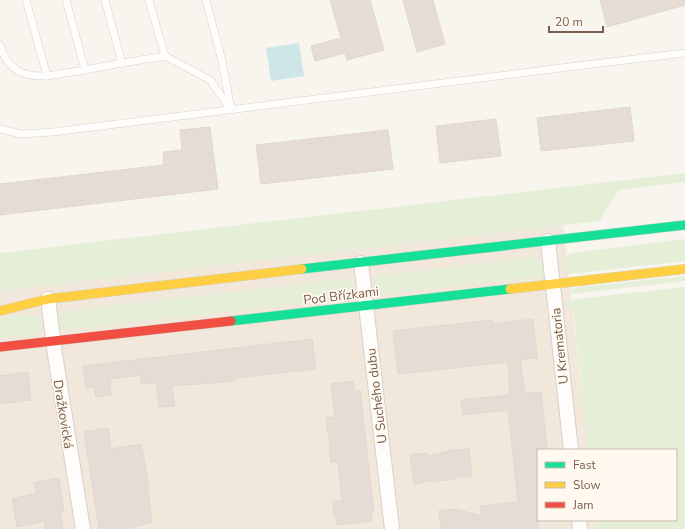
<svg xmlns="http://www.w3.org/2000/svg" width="685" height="529" viewBox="0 0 685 529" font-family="'Nunito Sans',sans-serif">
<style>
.residential{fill:#f1e7db}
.green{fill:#e5efd8}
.water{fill:#cfe6e9}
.building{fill:#e5ddd5;stroke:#e1d7cf}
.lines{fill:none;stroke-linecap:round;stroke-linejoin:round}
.lane-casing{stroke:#d7d1cc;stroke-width:8}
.street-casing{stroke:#d7d1cc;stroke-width:16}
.fast-casing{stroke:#d6d0c8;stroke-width:10}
.slow-casing{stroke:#d6d0c8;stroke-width:10}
.jam-casing{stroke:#d6d0c8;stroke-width:10}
.lane{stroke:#fefdfc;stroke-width:7}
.street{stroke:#fefdfc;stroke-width:14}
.fast{stroke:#16e098;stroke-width:9}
.slow{stroke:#ffcf43;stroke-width:9}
.jam{stroke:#f24e42;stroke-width:9}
.labels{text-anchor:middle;stroke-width:3.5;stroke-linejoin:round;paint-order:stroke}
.street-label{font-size:13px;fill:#785c4c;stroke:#fff9f0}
</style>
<rect width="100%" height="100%" fill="#f8f4ee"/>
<path class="residential" d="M563 225 588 450H538V520H596L597 529H0V291Z"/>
<g class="green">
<path d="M685 173V182L619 190 599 221 0 291V253Z"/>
<path d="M685 239V261L569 274C562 270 561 265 564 258L571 253Z"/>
<path d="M536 257 542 264 544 274 542 276 378 295C372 290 370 285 375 278L381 275Z"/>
<path d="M685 276V281L571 294V288Z"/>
<path d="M344 279C354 282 357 291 350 298L63 330 58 323C58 317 60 313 66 311Z"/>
<path d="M685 287V529H597L596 520H676V450H588L573 309 567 310V300Z"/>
<path d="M32 315 36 316 41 321 42 328 38 334 0 339V318Z"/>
</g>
<path class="water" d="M299 43 304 76 271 81 266 48Z"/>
<g class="building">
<path d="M330 0H370L384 50 347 60 345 53 315 61 311 46 341 38Z"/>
<path d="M403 0H433L445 44 417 52Z"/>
<path d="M600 0H685V5L607 27Z"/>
<path d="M630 107 634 141 541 151 537 118Z"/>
<path d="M496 119 501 156 440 163 436 126Z"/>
<path d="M210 127 218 189 0 215V184L164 165 163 152 182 150 180 130Z"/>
<path d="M388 130 393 169 261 184 256 145Z"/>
<path d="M533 319 537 358 520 360 525 393 541 392 547 450H538V529H441L439 511 455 509 482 516 480 506 518 502 508 410 463 415 461 400 510 395 508 362 398 374 393 331 492 320 493 324Z"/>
<path d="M312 339 316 369 234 378 235 381 172 386 175 406 159 407 156 383 141 384V375L110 379 111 395 96 397 94 387 86 388 83 366Z"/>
<path d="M28 372 31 400 0 404V376Z"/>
<path d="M353 381 355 391H360L374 512 371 513 372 521 337 525 336 517H334L333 502 342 501 338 461 331 462 329 444H330L326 418 335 417 331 384Z"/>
<path d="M108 428 111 449 141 444 149 484H147L152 522 133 527V529H99L84 432Z"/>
<path d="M469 449 472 477H455V479L432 482V480L414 484 410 455 427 453 428 456 453 450Z"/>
<path d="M59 478 64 511 60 512 63 529H45L44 521 17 527 12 499 37 493 34 483Z"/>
</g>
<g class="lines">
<g class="lane-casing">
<g id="lane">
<path d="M26 0 47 76 85 70 66 0"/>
<path d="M206 0 222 61 231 109"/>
<path d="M0 45C7 70 23 77 47 76"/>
<path d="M165 56 210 80 230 108"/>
<path d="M122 63 165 56 149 0"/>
<path d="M85 70 122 63 105 0"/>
<path d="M0 129 21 134 53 132 585 65 685 53"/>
</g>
</g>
<g class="street-casing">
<g id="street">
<path d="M548 241 571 450"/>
<path d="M361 263 392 529"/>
<path d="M48 299 55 354 83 529"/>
<path d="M579 520 580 529"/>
</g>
</g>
<g class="fast-casing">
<g id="fast">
<path d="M302 269 685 225"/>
<path d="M231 321 510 289"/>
</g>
</g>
<g class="slow-casing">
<g id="slow">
<path d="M510 289 685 269"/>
<path d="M0 311 48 299 302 269"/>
</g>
</g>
<g class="jam-casing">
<path id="jam" d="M0 347 231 321"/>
</g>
<use href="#lane" class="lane"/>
<use href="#street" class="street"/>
<use href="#fast" class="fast"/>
<use href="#slow" class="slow"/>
<use href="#jam" class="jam"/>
</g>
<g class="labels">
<g class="street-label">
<text transform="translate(341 295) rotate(-7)" y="5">Pod Břízkami</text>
<text transform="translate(559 346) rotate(-96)" y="5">U Krematoria</text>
<text transform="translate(376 396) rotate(-97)" y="5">U Suchého dubu</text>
<text transform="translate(64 414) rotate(81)" y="5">Dražkovická</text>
</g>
</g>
<rect x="537" y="449" width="140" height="72" fill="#fff9f0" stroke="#c9baae"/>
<rect x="545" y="462" width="20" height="6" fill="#16e098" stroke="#c9baae"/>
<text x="573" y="469" font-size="12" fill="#785c4c">Fast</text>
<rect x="545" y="482" width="20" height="6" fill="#ffcf43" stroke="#c9baae"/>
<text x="573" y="489" font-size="12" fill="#785c4c">Slow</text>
<rect x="545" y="502" width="20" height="6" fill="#f24e42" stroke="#c9baae"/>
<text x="573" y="509" font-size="12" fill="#785c4c">Jam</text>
<path d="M549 26v6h54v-6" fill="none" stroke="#785c4c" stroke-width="2"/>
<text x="555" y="26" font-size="12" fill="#785c4c" stroke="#fff9f0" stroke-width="3" paint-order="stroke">20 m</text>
</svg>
